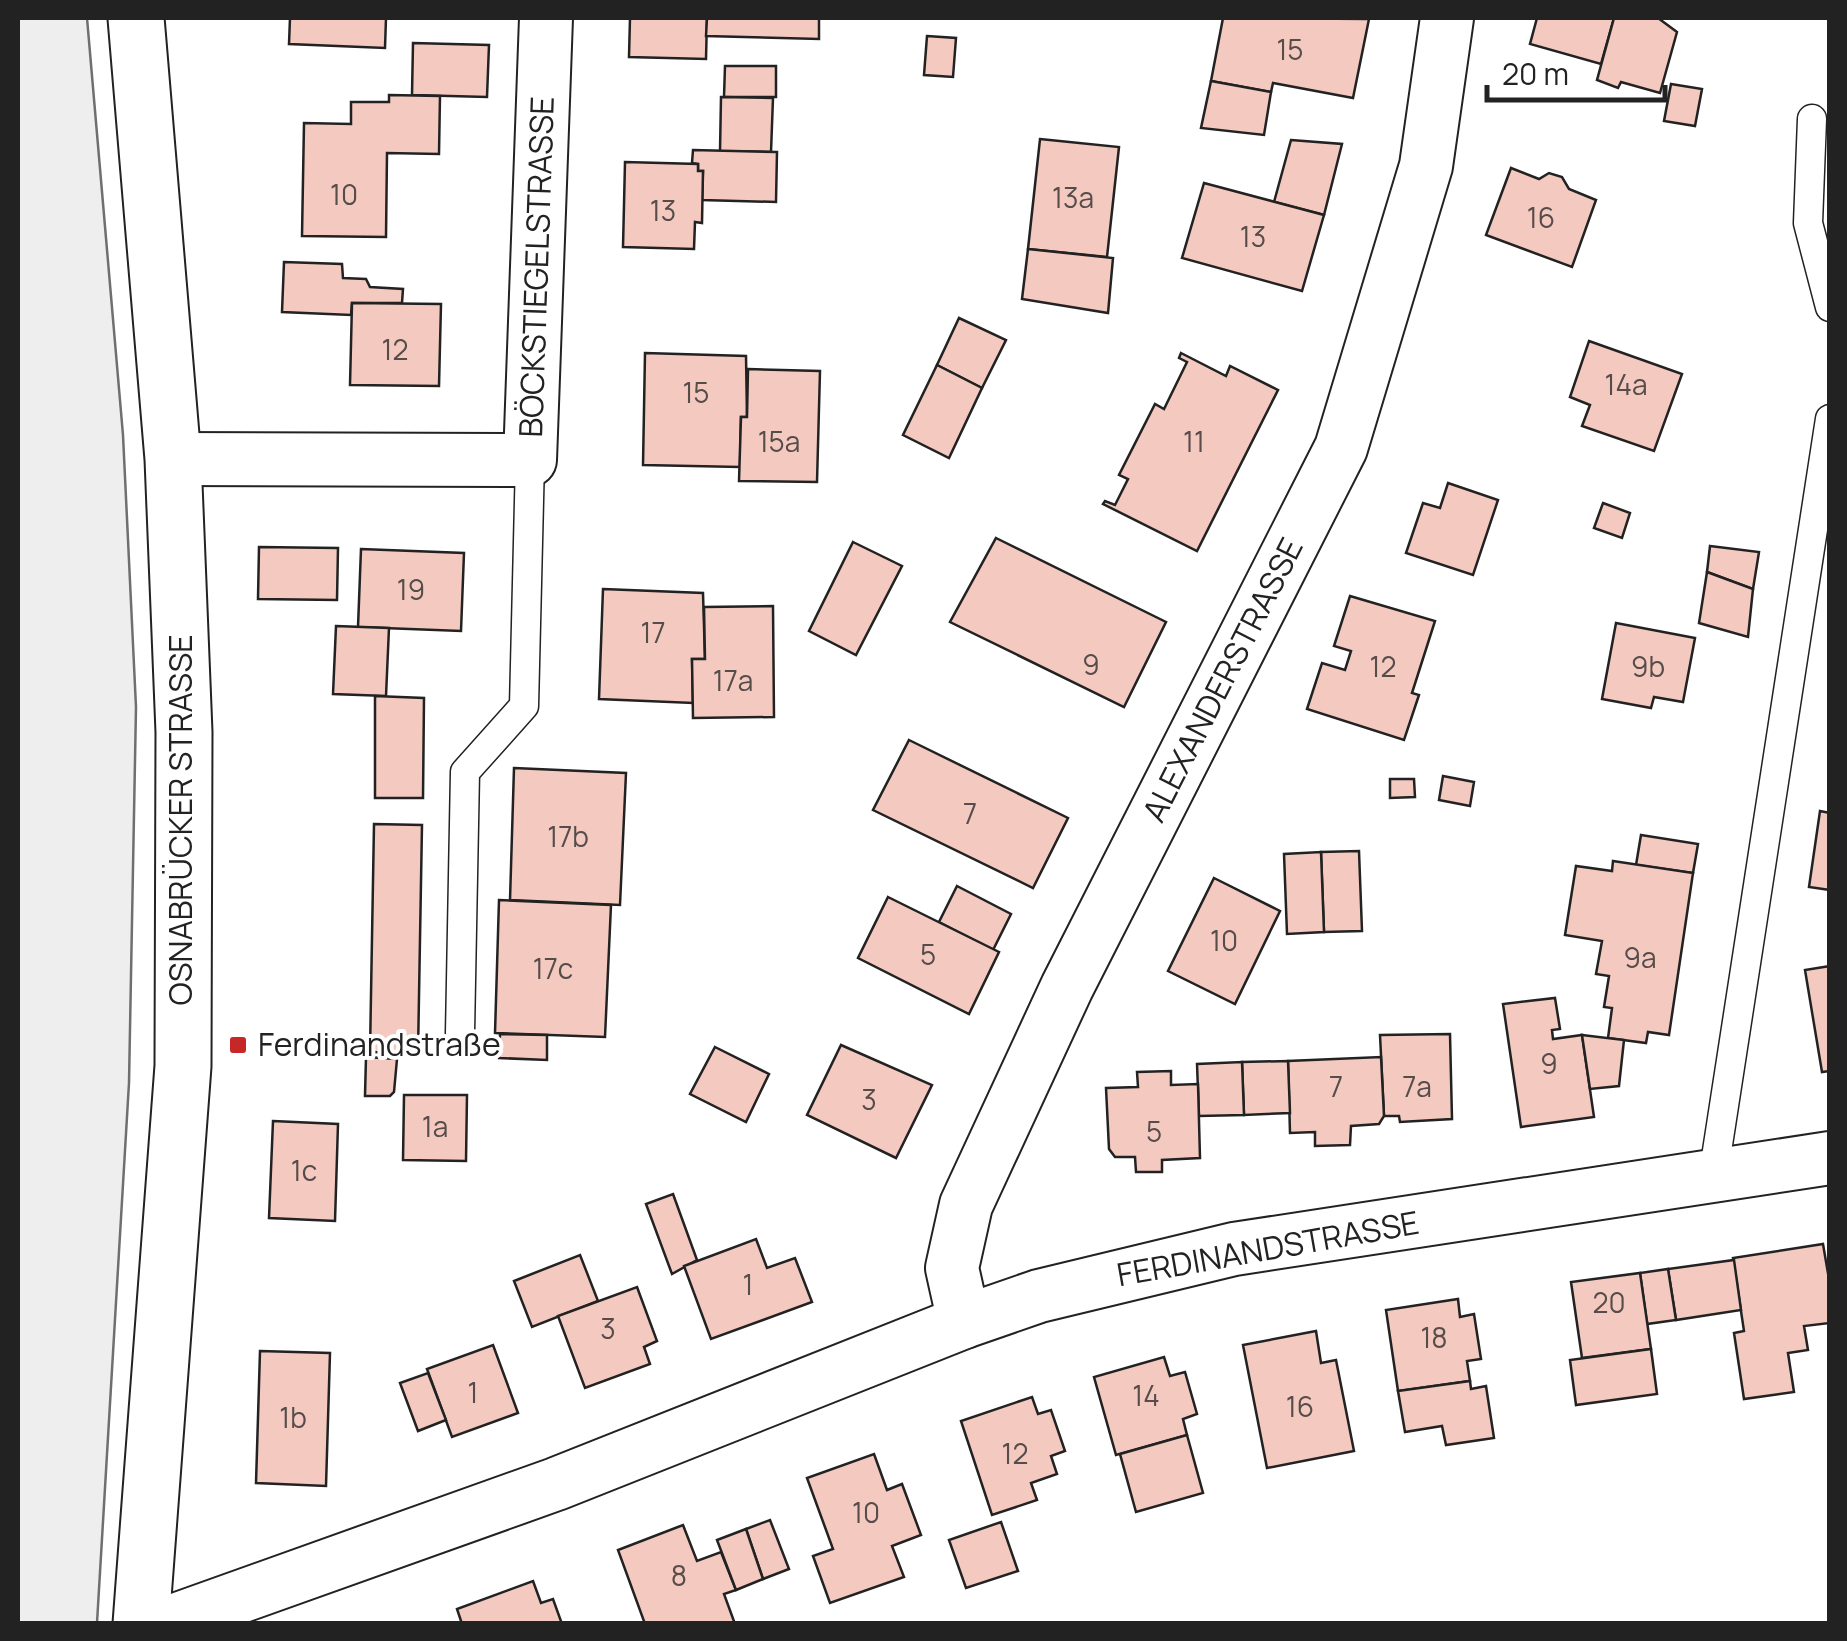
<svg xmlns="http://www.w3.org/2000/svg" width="1847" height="1641" viewBox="0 0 1847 1641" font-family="Manrope,sans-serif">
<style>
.green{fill:#eee;stroke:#6f6f6f;stroke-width:2.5}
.building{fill:#f3c9c0;stroke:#222;stroke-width:2.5}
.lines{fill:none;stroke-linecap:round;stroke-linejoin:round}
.service-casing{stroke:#222;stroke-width:31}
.minor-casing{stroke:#222;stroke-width:56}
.secondary-casing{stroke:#222;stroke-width:59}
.service{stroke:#fff;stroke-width:28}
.minor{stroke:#fff;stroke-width:52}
.secondary{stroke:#fff;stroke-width:55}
.poi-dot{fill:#c62828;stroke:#fff;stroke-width:4}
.labels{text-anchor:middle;stroke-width:8;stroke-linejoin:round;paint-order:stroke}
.number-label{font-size:28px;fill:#564c4a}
.street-label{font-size:32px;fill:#222;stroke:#fff}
.poi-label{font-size:32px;fill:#222;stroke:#fff;text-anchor:start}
</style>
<rect width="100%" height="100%" fill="#fff"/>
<path class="green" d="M18 18H87L123 435 136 707 129 1083 97 1623H18Z"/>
<g class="building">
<path d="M290 18H386L385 48 289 44Z"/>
<path d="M630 18H707L706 59 629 57Z"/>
<path d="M707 18H819V39L706 36Z"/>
<path d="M1223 18 1369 19 1353 98 1273 83 1271 92 1211 81Z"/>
<path d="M1537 18H1614L1601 64 1530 44Z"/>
<path d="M1614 18H1658L1677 32 1660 93 1621 82 1618 88 1597 80Z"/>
<path d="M927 36 956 38 953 77 924 75Z"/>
<path d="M413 43 489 45 487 97 412 95Z"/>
<path d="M725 66H776V97H724Z"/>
<path d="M1211 81 1271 92 1264 135 1201 128Z"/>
<path d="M1671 84 1702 89 1695 126 1664 121Z"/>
<path d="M389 95 440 96 439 154 387 153 386 237 302 236 304 123 351 124V102H389Z"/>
<path d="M721 97 773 98 771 152 720 151Z"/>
<path d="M1040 139 1119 147 1107 257 1028 249Z"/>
<path d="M1291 140 1342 144 1324 215 1274 202Z"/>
<path d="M693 150 777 152 776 202 702 200 703 171H698V164L692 163Z"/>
<path d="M625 162 698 164V171H703L702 223 695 222 694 249 623 247Z"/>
<path d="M1511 168 1539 179 1549 173 1562 177 1569 189 1596 200 1572 267 1486 235Z"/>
<path d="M1204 183 1324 215 1302 291 1182 258Z"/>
<path d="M1028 249 1113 258 1108 313 1022 299Z"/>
<path d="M284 262 342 264 343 278 366 279 370 287 403 289 402 303H352L351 315 282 312Z"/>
<path d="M352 303 441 304 439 386 350 385Z"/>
<path d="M959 318 1006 340 982 388 937 365Z"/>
<path d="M1589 341 1682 374 1654 451 1582 426 1590 405 1570 397Z"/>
<path d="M645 353 746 356 747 417H741L740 467 643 465Z"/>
<path d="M1181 353 1226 376 1230 366 1278 390 1197 551 1103 504 1105 501 1115 505 1128 479 1119 475 1155 404 1164 409 1187 362 1179 358Z"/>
<path d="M937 365 982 388 949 458 903 435Z"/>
<path d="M748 369 820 371 817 482 739 481 741 417H747Z"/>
<path d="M1448 483 1498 500 1473 575 1406 553 1423 503 1440 508Z"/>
<path d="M1603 503 1630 513 1622 538 1594 528Z"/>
<path d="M996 538 1166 622 1124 707 950 622Z"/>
<path d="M853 542 902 566 856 655 809 631Z"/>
<path d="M1710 546 1759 552 1753 589 1707 572Z"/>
<path d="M259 547 338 548 337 600 258 599Z"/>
<path d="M361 549 464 553 461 631 358 627Z"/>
<path d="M1707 572 1753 589 1748 637 1699 623Z"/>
<path d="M603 589 703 593 705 659H692L693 703 599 699Z"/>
<path d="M1350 596 1435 621 1412 693 1419 695 1404 740 1307 709 1322 663 1345 670 1351 651 1334 646Z"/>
<path d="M773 606 774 717 693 718 692 659H705L704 607Z"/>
<path d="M1616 623 1695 638 1683 702 1654 697 1651 708 1602 699Z"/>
<path d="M336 626 389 628 386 696 333 694Z"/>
<path d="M375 696 424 698 423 798H375Z"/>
<path d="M909 740 1068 818 1033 888 873 810Z"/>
<path d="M514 768 626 773 620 905 510 900Z"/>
<path d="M1443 776 1474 782 1470 806 1439 800Z"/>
<path d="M1390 779H1414L1415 797 1390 798Z"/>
<path d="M1820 811 1830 813V890L1809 887Z"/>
<path d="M374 824 422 825 418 1053 370 1052Z"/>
<path d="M1641 835 1698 844 1693 873 1636 865Z"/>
<path d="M1359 851 1362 931 1324 932 1321 852Z"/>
<path d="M1321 852 1324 932 1287 934 1284 854Z"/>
<path d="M1613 861 1693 873 1669 1035 1648 1032 1646 1043 1608 1038 1612 1008 1604 1007 1609 976 1596 974 1602 941 1565 935 1576 866 1612 871Z"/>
<path d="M1214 878 1280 911 1235 1004 1168 971Z"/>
<path d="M957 886 1011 914 993 950 939 922Z"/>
<path d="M888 897 999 952 969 1014 858 958Z"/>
<path d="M499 900 611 905 605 1037 495 1033Z"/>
<path d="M1830 966V1071L1822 1072 1805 970Z"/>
<path d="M1555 998 1560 1029 1552 1030 1553 1039 1582 1035 1594 1117 1521 1127 1503 1004Z"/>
<path d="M500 1034 547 1035V1060L499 1058Z"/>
<path d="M1450 1034 1452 1119 1400 1122 1399 1116H1384L1380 1035Z"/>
<path d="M1582 1035 1624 1040 1619 1086 1590 1089Z"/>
<path d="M841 1045 932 1085 896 1158 807 1115Z"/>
<path d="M715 1047 769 1074 746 1122 690 1094Z"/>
<path d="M366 1057 397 1059 394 1092 390 1096H365Z"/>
<path d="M1381 1057 1384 1116 1379 1124 1351 1126 1350 1145 1315 1146V1132L1290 1133 1288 1061Z"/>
<path d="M1288 1061 1290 1113 1244 1115 1242 1062Z"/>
<path d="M1242 1062 1244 1115 1199 1116 1197 1064Z"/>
<path d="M1171 1071V1085L1198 1084 1200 1158 1162 1160V1172H1136L1135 1157H1115L1109 1149 1106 1088 1138 1087 1137 1072Z"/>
<path d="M404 1095H467L466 1161 403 1160Z"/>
<path d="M273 1121 338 1124 335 1221 269 1218Z"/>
<path d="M673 1194 697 1260 672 1274 646 1204Z"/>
<path d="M756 1239 767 1268 795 1258 812 1302 711 1339 684 1266Z"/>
<path d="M1823 1244 1830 1285V1323L1804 1326 1808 1350 1788 1353 1794 1392 1744 1399 1734 1333 1744 1331 1733 1258Z"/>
<path d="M580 1255 598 1301 532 1327 514 1281Z"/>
<path d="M1734 1260 1741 1310 1676 1320 1668 1269Z"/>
<path d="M1668 1269 1676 1320 1647 1324 1640 1273Z"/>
<path d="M1640 1273 1651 1349 1582 1358 1571 1282Z"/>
<path d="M637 1287 657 1341 644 1347 650 1364 585 1388 558 1316Z"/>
<path d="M1458 1299 1460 1317 1474 1314 1481 1359 1467 1361 1470 1381 1398 1391 1386 1310Z"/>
<path d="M1316 1331 1321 1363 1336 1360 1354 1451 1267 1468 1243 1345Z"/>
<path d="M493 1345 518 1413 452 1437 427 1369Z"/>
<path d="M1651 1349 1657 1394 1576 1405 1570 1360Z"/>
<path d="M260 1351 330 1353 326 1486 256 1483Z"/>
<path d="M1164 1357 1170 1376 1185 1372 1197 1414 1183 1419 1187 1435 1116 1455 1094 1377Z"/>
<path d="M428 1373 446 1420 418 1431 400 1383Z"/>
<path d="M1470 1381 1471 1389 1486 1386 1494 1438 1446 1445 1442 1426 1405 1432 1398 1391Z"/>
<path d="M1032 1397 1038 1414 1051 1410 1065 1451 1051 1456 1057 1474 1031 1483 1037 1500 992 1515 961 1421Z"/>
<path d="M1187 1435 1203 1493 1136 1512 1120 1454Z"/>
<path d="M874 1454 887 1490 902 1484 921 1535 892 1546 904 1577 830 1603 813 1556 833 1549 807 1478Z"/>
<path d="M770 1520 789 1569 763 1579 746 1529Z"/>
<path d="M1001 1522 1018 1571 966 1588 949 1540Z"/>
<path d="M683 1525 697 1561 721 1552 736 1590 724 1594 735 1624H645L618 1550Z"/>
<path d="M746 1529 763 1579 736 1590 717 1540Z"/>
<path d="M533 1581 541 1603 553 1599 562 1624H462L457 1609Z"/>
</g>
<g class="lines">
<g class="service-casing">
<g id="service">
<path d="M1812 119 1808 223 1830 307"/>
<path d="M460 1033 465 772 524 706 530 460"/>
<path d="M1713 1177 1830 419"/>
</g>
</g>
<g class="minor-casing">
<g id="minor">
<path d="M173 459 530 460 546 18"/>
<path d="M964 1322 952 1268 966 1205 1067 987 1341 448 1426 166 1447 18"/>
<path d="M164 1624 556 1484 964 1322 1039 1296 1234 1249 1830 1158"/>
</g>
</g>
<g class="secondary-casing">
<path id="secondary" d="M136 18 173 459 184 732 183 1066 141 1624"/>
</g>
<use href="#service" class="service"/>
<use href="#minor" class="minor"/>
<use href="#secondary" class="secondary"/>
</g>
<rect class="poi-dot" x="228" y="1035" width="20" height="20" rx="5"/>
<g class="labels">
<g class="number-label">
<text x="1290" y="60">15</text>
<text x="344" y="205">10</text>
<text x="1073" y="208">13a</text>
<text x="663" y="221">13</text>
<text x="1541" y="228">16</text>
<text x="1253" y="247">13</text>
<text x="395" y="360">12</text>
<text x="1626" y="395">14a</text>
<text x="696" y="403">15</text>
<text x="779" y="452">15a</text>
<text x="1194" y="452">11</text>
<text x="411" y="600">19</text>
<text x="653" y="643">17</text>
<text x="1091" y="675">9</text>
<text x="1383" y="677">12</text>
<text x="1648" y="677">9b</text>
<text x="733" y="691">17a</text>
<text x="970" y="824">7</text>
<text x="568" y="847">17b</text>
<text x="1224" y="951">10</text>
<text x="928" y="965">5</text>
<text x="1640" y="968">9a</text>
<text x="553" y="979">17c</text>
<text x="1549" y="1074">9</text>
<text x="1336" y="1097">7</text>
<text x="1417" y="1097">7a</text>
<text x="869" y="1110">3</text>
<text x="435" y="1137">1a</text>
<text x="1154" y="1142">5</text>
<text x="304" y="1181">1c</text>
<text x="748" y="1295">1</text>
<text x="1609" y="1313">20</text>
<text x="608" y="1339">3</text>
<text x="1434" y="1348">18</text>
<text x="473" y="1403">1</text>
<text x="1146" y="1406">14</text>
<text x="1300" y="1417">16</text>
<text x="293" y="1428">1b</text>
<text x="1015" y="1464">12</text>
<text x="866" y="1523">10</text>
<text x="679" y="1586">8</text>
</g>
<g class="street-label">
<text transform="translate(537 267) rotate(-88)" y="11">BÖCKSTIEGELSTRASSE</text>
<text transform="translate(1223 680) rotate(-63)" y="11">ALEXANDERSTRASSE</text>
<text transform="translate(181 820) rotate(-90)" y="11">OSNABRÜCKER STRASSE</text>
<text transform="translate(1268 1249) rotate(-10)" y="11">FERDINANDSTRASSE</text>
</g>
<g class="poi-label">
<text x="258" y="1056">Ferdinandstraße</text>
</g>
</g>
<rect width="1847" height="1641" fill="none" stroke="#222222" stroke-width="40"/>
<path d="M1487 85v15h178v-15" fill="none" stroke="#222222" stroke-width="5"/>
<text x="1502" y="85" font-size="30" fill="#222222" stroke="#ffffff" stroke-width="8" paint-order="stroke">20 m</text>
</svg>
